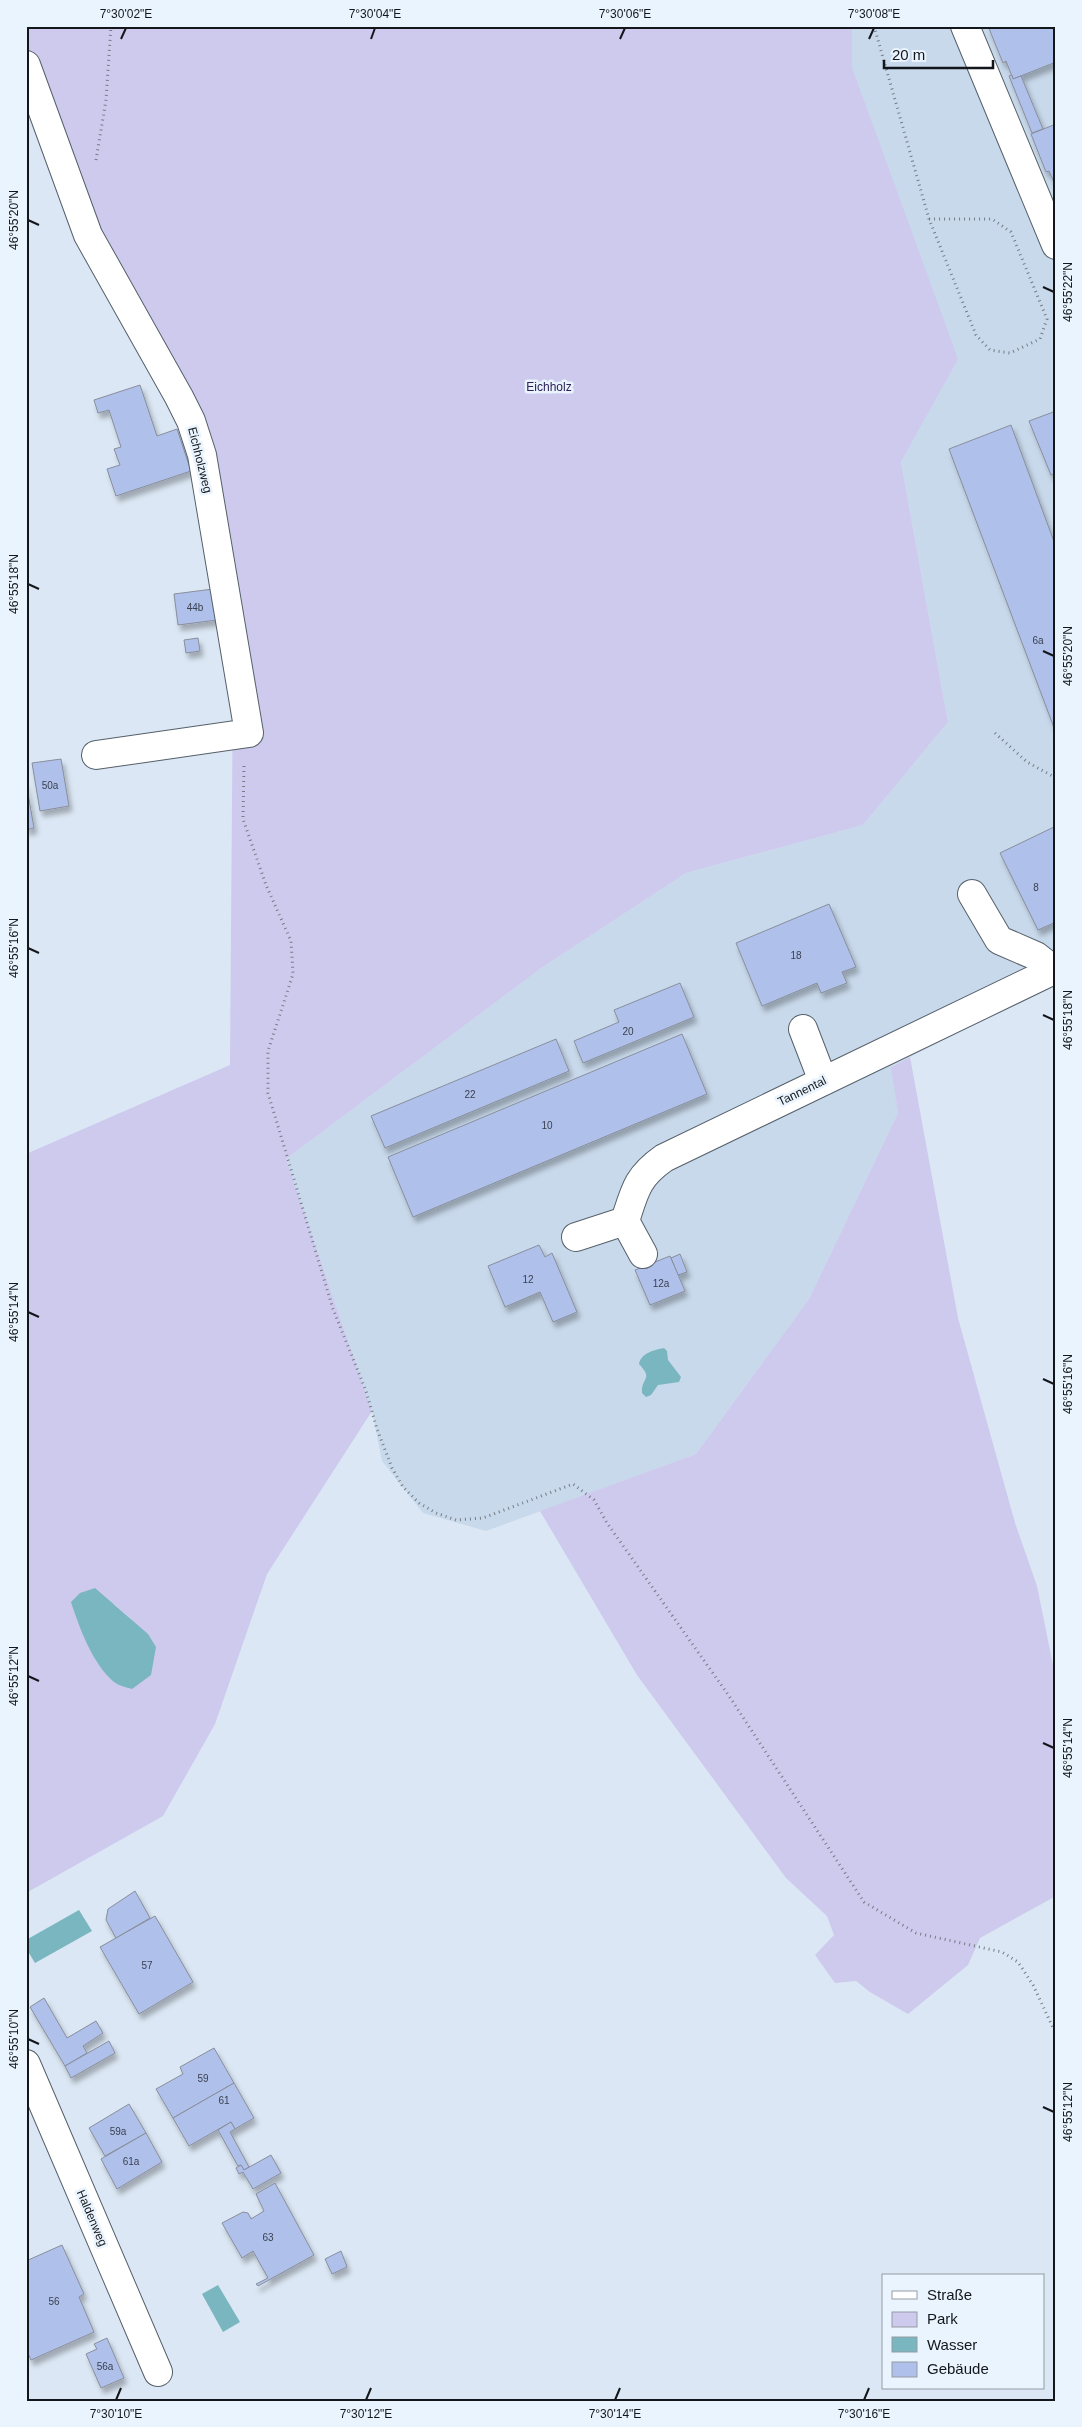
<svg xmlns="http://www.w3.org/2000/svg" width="1082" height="2427" viewBox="0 0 1082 2427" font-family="Arial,sans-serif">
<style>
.built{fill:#c8d9eb}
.green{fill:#cdcaed;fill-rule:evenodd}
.water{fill:#79b6bf}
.building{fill:#afc0eb;stroke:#888e9b;filter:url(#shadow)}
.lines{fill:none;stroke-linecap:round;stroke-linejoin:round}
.minor-casing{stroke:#55606a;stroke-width:30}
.path{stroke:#757d85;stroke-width:3;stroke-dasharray:1 4;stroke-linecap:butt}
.minor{stroke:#fff;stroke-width:28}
.ticks{fill:none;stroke:#13171b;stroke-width:2}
.labels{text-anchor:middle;stroke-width:5;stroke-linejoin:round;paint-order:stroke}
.number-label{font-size:10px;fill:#3a414f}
.park-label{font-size:12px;fill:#2d2158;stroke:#eaf4fe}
.street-label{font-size:12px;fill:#13171b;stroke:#eaf4fe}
.neatline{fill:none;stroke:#13171b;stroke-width:2}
.ticks-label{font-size:12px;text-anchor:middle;fill:#13171b}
</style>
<defs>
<filter id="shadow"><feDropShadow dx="3" dy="5.5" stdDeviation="2.5" flood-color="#0004"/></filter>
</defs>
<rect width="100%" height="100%" fill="#dbe7f4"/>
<path class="built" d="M852 26H1056V983L892 1066 898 1113 809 1299 696 1454 486 1531 423 1513 382 1461 372 1411 286 1159 540 969 686 873 863 825 948 722 901 462 957 359 852 67Z"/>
<g class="green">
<path d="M26 26H852V67L958 359 901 462 948 722 863 825 686 873 540 969 286 1159 372 1411 267 1574 215 1724 163 1816 26 1893V1154L230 1065 233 674 190 427 26 69ZM114 1604 131 1619 115 1683 96 1661 76 1617Z"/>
<path d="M910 1057 958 1318 1015 1523 1037 1586 1056 1680V1896L980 1938 968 1965 908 2014 870 1992 856 1981 835 1983 815 1955 834 1935 827 1916 786 1878 637 1675 540 1511 696 1454 809 1299 898 1113 891 1067Z"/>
</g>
<g class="water">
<path d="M664 1348 667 1351 668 1360 681 1377 679 1382 658 1385 651 1395 646 1397 642 1393C641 1377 654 1380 639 1364 641 1353 654 1350 664 1348Z"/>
<path d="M95 1588 148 1634 156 1647 151 1675 132 1689C126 1687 119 1686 114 1682 92 1663 80 1629 71 1602L80 1593Z"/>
<path d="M79 1910 92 1931 35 1963 26 1948V1940Z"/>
<path d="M218 2285 240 2322 223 2332 202 2294Z"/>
</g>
<g class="building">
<path d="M988 26H1056V62L1013 79 1006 61 1003 63Z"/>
<path d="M1012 75 1013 79 1021 76 1043 129 1032 133 1009 76Z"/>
<path d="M1056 124V187L1049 171 1046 172 1031 134Z"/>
<path d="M140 385 157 436 177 429 191 471 116 496 107 469 120 465 114 449 121 447 109 410 98 413 94 400Z"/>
<path d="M1056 411V474L1051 475 1029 421Z"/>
<path d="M1011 425 1056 547V733L949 449Z"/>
<path d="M213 589 217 620 178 625 174 594Z"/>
<path d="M198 638 200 651 186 653 184 640Z"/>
<path d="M61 759 69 806 40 811 32 763Z"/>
<path d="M26 782 34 828 26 830Z"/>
<path d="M1056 826V922L1038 930 1000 853Z"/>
<path d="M829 904 856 967 842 972 847 983 821 993 817 983 762 1006 736 943Z"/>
<path d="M680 983 694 1017 583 1063 574 1041 619 1022 614 1010Z"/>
<path d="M682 1034 707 1094 413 1217 388 1157Z"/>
<path d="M556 1039 569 1071 385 1148 371 1116Z"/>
<path d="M539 1245 545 1257 552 1253 577 1312 553 1322 540 1292 505 1307 488 1266Z"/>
<path d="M680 1254 687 1272 678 1275 671 1258Z"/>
<path d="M670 1256 685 1291 650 1305 635 1270Z"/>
<path d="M135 1891 150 1918 116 1938 106 1920 108 1909Z"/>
<path d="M155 1916 193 1982 139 2014 100 1947Z"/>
<path d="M44 1998 67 2038 96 2021 103 2033 83 2046 87 2053 65 2066 30 2007Z"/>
<path d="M109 2041 115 2053 71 2078 65 2066Z"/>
<path d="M214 2048 234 2083 173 2118 156 2089 183 2074 180 2067Z"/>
<path d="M234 2083 254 2118 235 2129 231 2122 189 2146 173 2118Z"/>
<path d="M129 2104 146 2133 105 2156 89 2128Z"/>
<path d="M231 2122 235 2129 230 2132 249 2167 244 2170 241 2165 238 2166 218 2130Z"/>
<path d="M146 2133 162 2162 117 2189 101 2159Z"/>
<path d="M271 2155 281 2173 253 2189 243 2172 239 2174 236 2168 241 2165 244 2170Z"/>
<path d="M275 2183 314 2255 258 2286 256 2284 268 2278 253 2251 242 2258 222 2223 243 2212 248 2213 251 2219 264 2211 256 2194Z"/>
<path d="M62 2245 84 2294 79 2297 94 2332 31 2360 26 2349V2304L28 2303 26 2261Z"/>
<path d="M341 2251 347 2267 332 2274 325 2259Z"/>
<path d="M107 2338 124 2378 101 2388 86 2354 97 2349 94 2344Z"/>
</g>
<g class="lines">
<g class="minor-casing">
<g id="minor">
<path d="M965 26 1056 245"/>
<path d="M26 65 88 235 179 397 191 421 202 455 249 733 96 755"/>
<path d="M972 894 999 940 1036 956 1054 970"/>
<path d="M803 1029 823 1081"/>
<path d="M625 1221 643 1254"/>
<path d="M576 1237 625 1221C635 1190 637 1177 664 1158L1056 969"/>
<path d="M26 2064 158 2372"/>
</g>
</g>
<g class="path">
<path d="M874 26 929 219 976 335 990 350 1010 353 1040 339 1047 319 1011 232 992 219H929"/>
<path d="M96 160 106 100 111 26"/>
<path d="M995 733 1027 762 1056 778"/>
<path d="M244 766 243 819 266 885 291 941 293 974 268 1051V1093L333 1309 366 1391 377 1429 392 1468 403 1487 419 1503 436 1513 456 1520 483 1518 573 1484 594 1500 607 1523 729 1696 864 1902 916 1933 1002 1952 1018 1962 1033 1985 1056 2034"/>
</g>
<use href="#minor" class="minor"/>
</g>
<path class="ticks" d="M121 39 126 28M371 39 375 28M620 39 625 28M869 39 874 28M28 220 39 225M1043 287 1054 292M28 584 39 589M1043 651 1054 656M28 948 39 953M1043 1015 1054 1020M28 1312 39 1317M1043 1379 1054 1384M28 1676 39 1681M1043 1743 1054 1748M28 2039 39 2044M1043 2107 1054 2112M116 2400 121 2388M366 2400 371 2388M615 2400 620 2388M864 2400 869 2388"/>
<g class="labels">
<g class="number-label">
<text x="195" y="611">44b</text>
<text x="1038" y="644">6a</text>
<text x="50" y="789">50a</text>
<text x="1036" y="891">8</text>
<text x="796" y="959">18</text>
<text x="628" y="1035">20</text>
<text x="470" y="1098">22</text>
<text x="547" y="1129">10</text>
<text x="528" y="1283">12</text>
<text x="661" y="1287">12a</text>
<text x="147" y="1969">57</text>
<text x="203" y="2082">59</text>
<text x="224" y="2104">61</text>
<text x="118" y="2135">59a</text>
<text x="131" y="2165">61a</text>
<text x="268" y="2241">63</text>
<text x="54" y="2305">56</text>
<text x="105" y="2370">56a</text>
</g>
<g class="park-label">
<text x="549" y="391">Eichholz</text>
</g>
<g class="street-label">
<text transform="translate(200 460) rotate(76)" y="4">Eichholzweg</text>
<text transform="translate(802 1091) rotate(-26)" y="4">Tannental</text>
<text transform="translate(92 2218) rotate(67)" y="4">Haldenweg</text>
</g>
</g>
<rect width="1082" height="2427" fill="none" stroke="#eaf4fe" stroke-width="55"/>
<rect x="882" y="2274" width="162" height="115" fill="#eaf4fe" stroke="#949ca3"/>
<rect x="892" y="2291" width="25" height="8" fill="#ffffff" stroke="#949ca3"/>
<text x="927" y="2300" font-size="15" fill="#13171b">Straße</text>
<rect x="892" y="2312" width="25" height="15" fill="#cdcaed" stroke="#949ca3"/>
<text x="927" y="2324" font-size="15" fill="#13171b">Park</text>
<rect x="892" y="2337" width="25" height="15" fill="#79b6bf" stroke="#949ca3"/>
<text x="927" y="2350" font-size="15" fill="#13171b">Wasser</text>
<rect x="892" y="2362" width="25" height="15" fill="#afc0eb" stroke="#949ca3"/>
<text x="927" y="2374" font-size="15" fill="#13171b">Gebäude</text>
<path d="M884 60v8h109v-8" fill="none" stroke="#13171b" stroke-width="2.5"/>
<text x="892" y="60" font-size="15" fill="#13171b" stroke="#eaf4fe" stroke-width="4" paint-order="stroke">20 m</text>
<rect x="28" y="28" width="1026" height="2372" class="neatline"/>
<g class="ticks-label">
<text x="126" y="18">7°30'02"E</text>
<text x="375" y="18">7°30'04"E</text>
<text x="625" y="18">7°30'06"E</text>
<text x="874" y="18">7°30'08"E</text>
<text transform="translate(14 220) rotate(-90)" y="4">46°55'20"N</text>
<text transform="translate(1068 292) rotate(-90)" y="4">46°55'22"N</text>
<text transform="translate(14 584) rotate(-90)" y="4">46°55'18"N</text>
<text transform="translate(1068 656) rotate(-90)" y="4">46°55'20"N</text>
<text transform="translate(14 948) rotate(-90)" y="4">46°55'16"N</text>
<text transform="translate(1068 1020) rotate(-90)" y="4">46°55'18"N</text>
<text transform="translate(14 1312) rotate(-90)" y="4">46°55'14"N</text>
<text transform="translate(1068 1384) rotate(-90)" y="4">46°55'16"N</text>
<text transform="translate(14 1676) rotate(-90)" y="4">46°55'12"N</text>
<text transform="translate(1068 1748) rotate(-90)" y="4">46°55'14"N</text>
<text transform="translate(14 2039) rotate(-90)" y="4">46°55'10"N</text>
<text transform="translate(1068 2112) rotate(-90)" y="4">46°55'12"N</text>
<text x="116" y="2418">7°30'10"E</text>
<text x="366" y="2418">7°30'12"E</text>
<text x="615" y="2418">7°30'14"E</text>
<text x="864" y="2418">7°30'16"E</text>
</g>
</svg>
